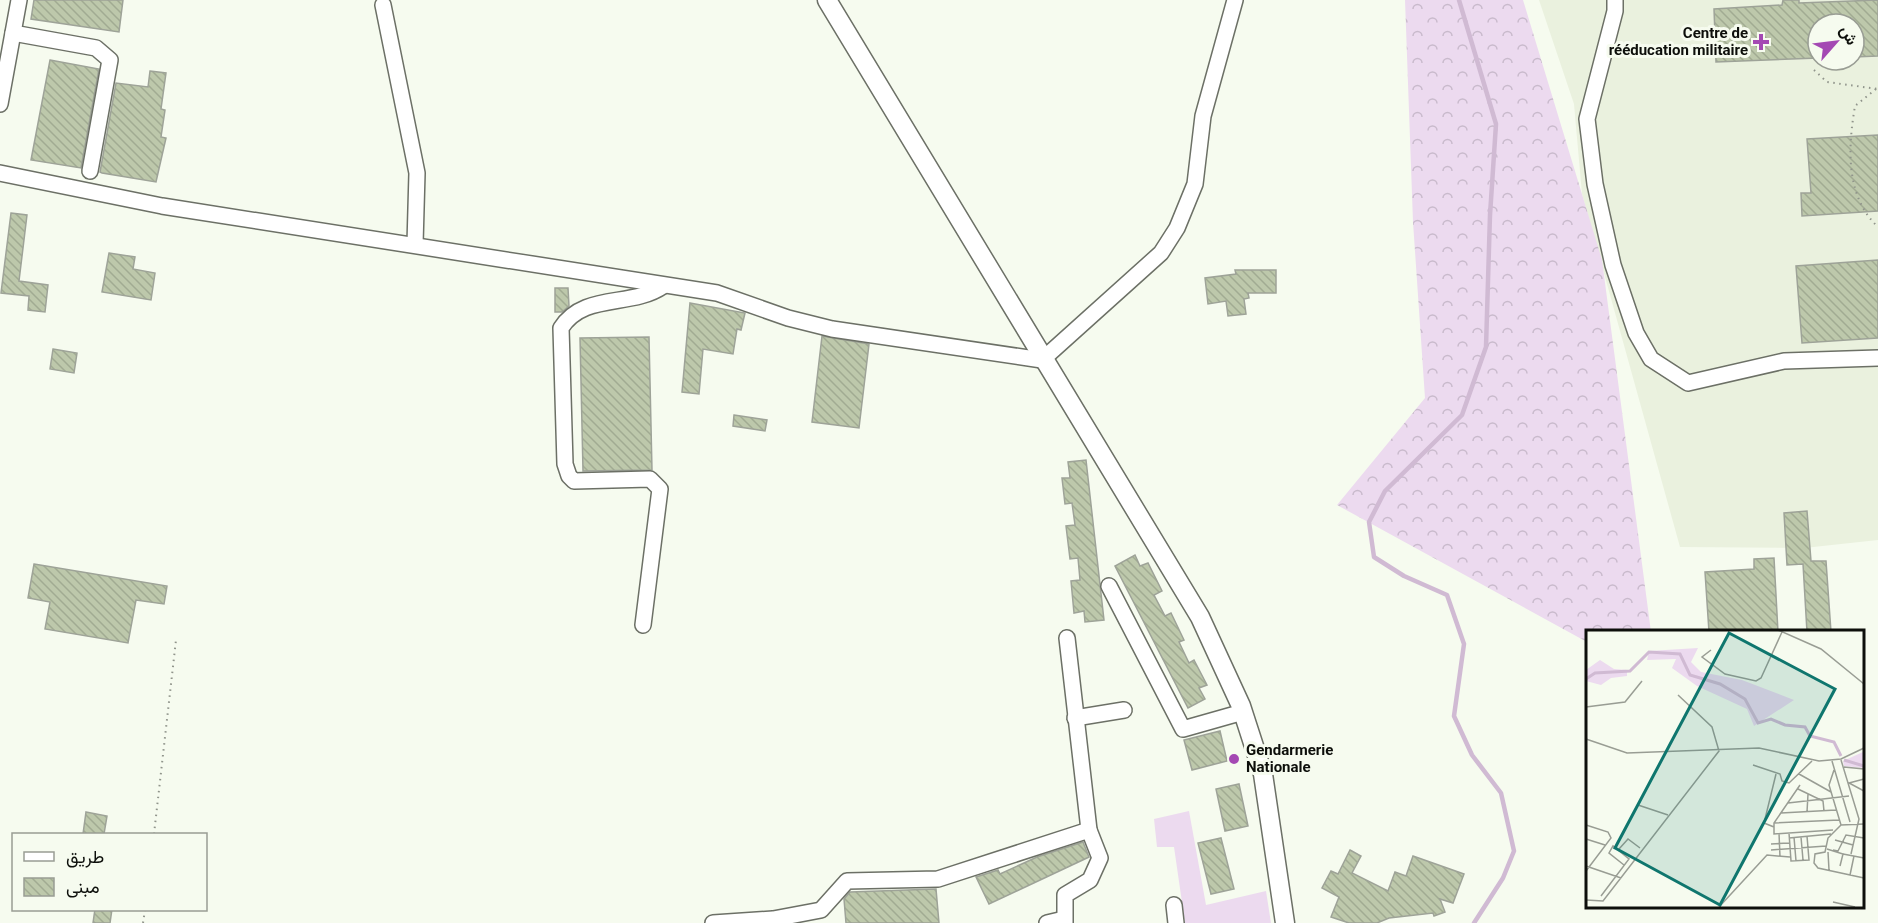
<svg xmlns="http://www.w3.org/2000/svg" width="1878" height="923" viewBox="0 0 1878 923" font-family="Roboto,Vazirmatn,sans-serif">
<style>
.built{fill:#eaf1de;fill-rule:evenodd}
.grass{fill:#ecdaef}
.forest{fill:url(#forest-crowns)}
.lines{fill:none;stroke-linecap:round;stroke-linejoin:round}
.stream{stroke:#d0bad3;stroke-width:4.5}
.building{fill:url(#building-back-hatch);stroke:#9ea398;stroke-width:1.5}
.minor-casing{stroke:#6c7066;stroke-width:18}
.major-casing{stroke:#6c7066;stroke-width:21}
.path{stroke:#90948b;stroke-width:2;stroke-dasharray:1.5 4.5;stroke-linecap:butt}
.minor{stroke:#fff;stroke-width:15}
.major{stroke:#fff;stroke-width:18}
.poi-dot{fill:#a448b3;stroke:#f6fbef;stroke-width:2}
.labels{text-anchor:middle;stroke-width:6;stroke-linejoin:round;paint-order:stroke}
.poi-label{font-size:15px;font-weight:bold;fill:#0d0f0b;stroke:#f6fbef;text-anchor:end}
.inset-river{fill:none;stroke:#d0bad3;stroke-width:3}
.inset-road{fill:none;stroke:#999d94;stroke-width:1.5}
.view{fill:#0f766e;fill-opacity:0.15;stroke:#0f766e;stroke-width:3}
.inset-edge{fill:none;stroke:#0d0f0b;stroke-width:3}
</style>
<defs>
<pattern id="forest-crowns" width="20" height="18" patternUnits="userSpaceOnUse" patternTransform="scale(1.5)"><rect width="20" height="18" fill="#ecdaef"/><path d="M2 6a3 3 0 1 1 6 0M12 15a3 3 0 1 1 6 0" fill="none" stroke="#c9bacc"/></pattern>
<pattern id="building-back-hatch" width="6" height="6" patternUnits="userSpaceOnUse" patternTransform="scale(1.5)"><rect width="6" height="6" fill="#bdc8ab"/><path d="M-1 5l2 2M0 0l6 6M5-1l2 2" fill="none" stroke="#a1ab92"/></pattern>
</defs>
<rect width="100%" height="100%" fill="#f6fbef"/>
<path class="built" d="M1539 0H1878V540L1804 548 1680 547 1582 194 1574 104ZM1818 24H1854V60H1818Z"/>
<path class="grass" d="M1189 811 1206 905 1266 891 1271 923H1185L1174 847H1157L1154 819Z"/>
<path class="forest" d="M1405 0H1523L1602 260 1651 632H1587V642L1337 505 1425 398 1413 222Z"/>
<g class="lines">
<path class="stream" d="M1459 0 1496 124 1490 215 1486 347 1462 415 1385 491 1369 522 1374 557 1404 576 1447 595 1464 644 1454 716 1472 755 1501 793 1514 851 1503 878 1474 923"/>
</g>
<g class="building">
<path d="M34 0H123L119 32 31 19Z"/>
<path d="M1783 0H1799V3L1878 0V56L1854 57V24H1818V58L1716 62 1714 9 1782 5Z"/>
<path d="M50 60 99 69 81 168 31 160Z"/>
<path d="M150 71 166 73 161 109 165 110 161 137 166 138 156 182 102 173 100 172 116 83 148 87Z"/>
<path d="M1878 135V211L1802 216 1801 193H1811L1807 139Z"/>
<path d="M11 213 27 215 19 281 48 285 45 312 28 310 29 296 1 293Z"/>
<path d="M109 253 135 257 133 269 155 273 151 300 102 292Z"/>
<path d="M1878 260V338L1802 343 1796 266Z"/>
<path d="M1235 270H1276V293H1248L1249 298 1244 299 1246 314 1228 316 1226 301 1208 304 1205 278 1236 274Z"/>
<path d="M555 288H568L569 306 562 312H555Z"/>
<path d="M690 303 745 313 741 330 737 329 733 354 703 349 699 394 682 392Z"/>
<path d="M822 336 869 344 859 428 812 422Z"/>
<path d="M649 337 652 470 583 471 580 338Z"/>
<path d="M53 349 77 353 74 373 50 369Z"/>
<path d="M734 415 767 420 765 431 733 426Z"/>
<path d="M1086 460 1104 620 1085 622 1084 611 1074 613 1071 581 1080 580 1078 558 1070 559 1066 526 1075 525 1072 503 1065 504 1062 478H1070L1068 462Z"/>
<path d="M1807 511 1811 561H1826L1831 632H1807L1803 564 1787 565 1784 513Z"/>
<path d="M1135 555 1140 566 1148 563 1162 591 1154 595 1165 616 1171 613 1184 640 1179 642 1189 663 1194 660 1207 685 1199 688 1205 699 1188 708 1115 566Z"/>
<path d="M1774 558 1778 632H1709L1705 572 1754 569V559Z"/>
<path d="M34 564 167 586 164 604 136 600 128 643 45 629 50 602 28 598Z"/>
<path d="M1220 731 1227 761 1192 770 1184 740Z"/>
<path d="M1239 784 1248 826 1225 831 1216 789Z"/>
<path d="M86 812 107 816 104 834H83Z"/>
<path d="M1221 838 1234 889 1211 894 1198 843Z"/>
<path d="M1083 842 1089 857 989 904 976 877 998 870 1000 874 1037 857Z"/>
<path d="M1350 850 1361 856 1352 873 1388 891 1395 872 1406 876 1413 856 1464 874 1453 903 1440 899 1445 912 1434 916 1433 913 1389 918 1377 923H1349L1331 917 1339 897 1322 888 1331 871 1338 874Z"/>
<path d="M936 889 939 923H846L844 899 850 892Z"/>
<path d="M95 909H112L110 923H93Z"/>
</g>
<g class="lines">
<g class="minor-casing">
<g id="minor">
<path d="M1615 0V11L1587 119 1595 184 1613 265 1636 333 1651 359 1688 383 1784 361 1878 358"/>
<path d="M383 5 417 173 415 244"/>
<path d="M13 33 96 48 110 60 90 171"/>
<path d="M0 104 19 0"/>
<path d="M0 173 162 206 717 293 788 318 832 329 1042 360 1161 253 1177 228 1195 184 1203 116 1235 0"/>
<path d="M1109 586 1183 729 1243 712"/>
<path d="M643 625 660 489 650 479 574 481 569 476 565 464 561 328C584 292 631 308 663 286"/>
<path d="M1075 718 1124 710"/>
<path d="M1174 905 1176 923"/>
<path d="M713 923 773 919 821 910 847 881 938 879 1089 830"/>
<path d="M1047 923 1064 919"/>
<path d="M1065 923V895L1090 880 1100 858 1089 830 1067 638"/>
</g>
</g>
<g class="major-casing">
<path id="major" d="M827 0 1200 617 1241 706 1263 774 1285 923"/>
</g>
<g class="path">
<path d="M1814 70 1827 82 1878 89"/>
<path d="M1876 89 1855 106C1848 147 1845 196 1878 227"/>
<path d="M154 834 176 640"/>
<path d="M143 923 145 910"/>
</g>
<use href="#minor" class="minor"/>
<use href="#major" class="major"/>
</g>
<g class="poi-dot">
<path d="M1758 33h6v6h6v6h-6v6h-6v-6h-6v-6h6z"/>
<circle cx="1234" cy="759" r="6"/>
</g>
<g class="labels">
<g class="poi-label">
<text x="1748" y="38">Centre de<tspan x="1748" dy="17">rééducation militaire</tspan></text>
<text x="1246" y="755" text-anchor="start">Gendarmerie<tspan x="1246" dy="17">Nationale</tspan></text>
</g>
</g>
<g transform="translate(1586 630)">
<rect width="278" height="278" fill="#f6fbef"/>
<path d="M277 122V138L258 136 257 131Z" fill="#ecdaef"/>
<path d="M112 18 105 32 115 42 156 50 208 70 168 96 161 79 111 56 86 38 90 29 61 30 63 21ZM14 30 28 39 41 40V46L25 48 15 55 0 51V40Z" fill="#ecdaef"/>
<path class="inset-river" d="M0 49 9 43 44 41 63 22 94 24 104 45 134 54 159 69 172 93 185 89 199 95 219 97 224 106 248 112 255 126M258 130 278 136"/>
<path class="inset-road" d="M192 0 235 19 278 54M125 20 116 27 139 44 170 51 175 48 196 2M0 77 39 72 56 51M0 109 41 123 173 118 233 131 255 129 278 118M255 130 273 189 265 224M246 131 264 192M167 135 194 144 196 151 203 153 226 131M258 137 278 139M248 140 243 155 255 195M213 144 245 162M278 149 263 153 278 161M214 155 188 193V204L247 200M212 159 237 171 238 181M202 173 263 166M52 175 82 185M221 182 222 164M195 183 250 180M188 193 253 190M278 194 255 195 242 208 239 222 229 224 228 233 232 238 278 248M0 195 22 202 25 208 0 241M188 197 178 193 190 144M193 203 194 227M203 203 205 231 223 230 221 206M208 207 210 231M215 207 217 230M203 208 245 204M0 209 19 215M249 210 267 215M185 214 203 213M33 219 42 209 54 218M241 219 257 224 254 236M185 220 240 216M247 220 252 221 260 205 278 208M242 222 243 240M257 224 278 228M0 236 35 248M264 245 268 226M15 266 43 229 27 216 23 223 38 235M0 270 17 271 133 121 126 97 92 65M247 272 269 277M133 277 181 225 204 227"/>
<path class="view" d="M143 3 249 59 134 275 29 218Z"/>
<rect width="278" height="278" class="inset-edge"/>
</g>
<rect x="12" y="833" width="195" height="78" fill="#f6fbef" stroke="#999d94" stroke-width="1.5"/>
<rect x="24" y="852" width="30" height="9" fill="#ffffff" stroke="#999d94" stroke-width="1.5"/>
<text x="66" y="863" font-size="18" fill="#0d0f0b">طريق</text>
<rect x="24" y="878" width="30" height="18" fill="url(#building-back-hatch)" stroke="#999d94" stroke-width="1.5"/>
<text x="66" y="893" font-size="18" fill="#0d0f0b">مبنى</text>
<g transform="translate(1836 42) rotate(62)"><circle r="28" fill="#f6fbef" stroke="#999d94" stroke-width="1.5"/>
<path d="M0-4.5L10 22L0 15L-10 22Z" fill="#a448b3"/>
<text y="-9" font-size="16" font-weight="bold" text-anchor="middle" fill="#0d0f0b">ش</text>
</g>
</svg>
